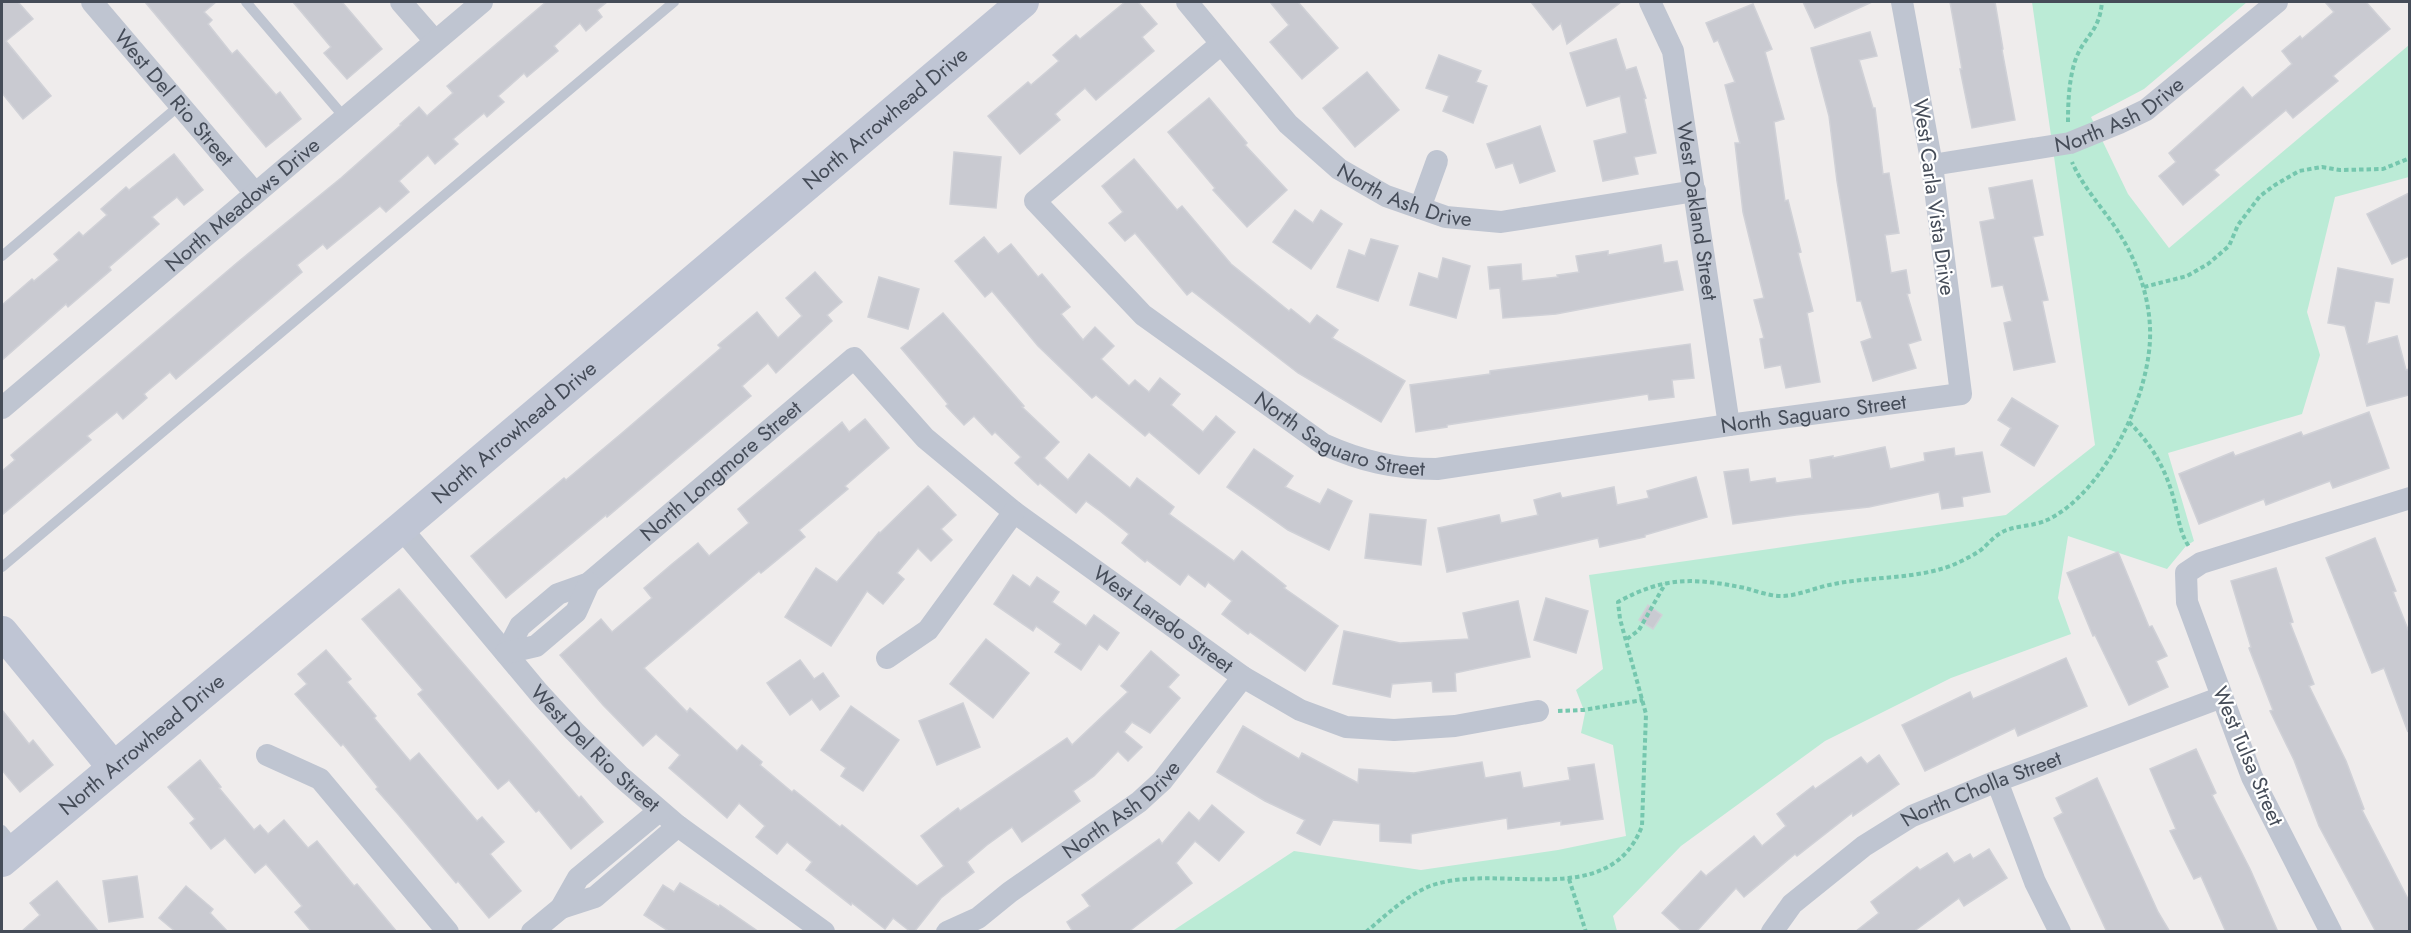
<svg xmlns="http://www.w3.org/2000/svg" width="2411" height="933" viewBox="0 0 2411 933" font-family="Jost,sans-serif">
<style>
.green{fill:#bbebd6}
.building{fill:#c9cad1;stroke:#d0d1d7;stroke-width:1.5}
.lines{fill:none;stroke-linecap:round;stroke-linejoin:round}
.path{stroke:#75c7ae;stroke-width:4;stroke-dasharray:4.5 3;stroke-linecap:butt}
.lane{stroke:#bfc5d1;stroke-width:10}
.street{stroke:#bfc5d1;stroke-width:22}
.secondary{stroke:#bfc5d4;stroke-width:32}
.labels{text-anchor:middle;stroke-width:4.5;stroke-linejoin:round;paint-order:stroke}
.street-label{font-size:21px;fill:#454c58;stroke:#fff}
</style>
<rect width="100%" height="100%" fill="#efecec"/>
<path class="green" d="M2032 2H2247L2144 89 2091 117 2128 194 2169 248 2409 45V177L2335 197 2307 312 2320 355 2302 414 2168 453 2194 541 2186 546 2167 569 2068 536 2058 598 2071 634 1951 678 1825 741 1681 846 1613 916 1617 931 1171 932 1294 851 1421 870 1558 850 1626 836 1613 745 1581 733 1585 713 1576 690 1603 669 1589 575 2006 515 2095 445Z"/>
<g class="building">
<path d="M2 2H18L33 19 6 41 51 96 23 119 2 93Z"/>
<path d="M145 2H216L204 12 212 20 208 24 232 54 237 50 276 95 280 92 301 119 266 147Z"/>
<path d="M293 2H342L382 49 347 79 324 53 331 47Z"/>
<path d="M546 2H607L597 10 602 17 586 31 580 23 554 46 558 51 527 77 524 73 498 96 504 102 487 117 484 113 453 139 458 144 435 164 428 155 399 181 409 192 386 212 380 206 327 249 323 244 297 265 302 272 176 379 170 372 144 394 147 398 123 419 117 412 87 436 91 440 2 515V471L15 460 11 455 238 262 341 178 401 125 400 124 419 107 427 116 453 93 447 86Z"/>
<path d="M1125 2H1138L1157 24 1142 37 1154 51 1096 100 1085 88 1055 114 1060 120 1020 154 988 116 1028 82 1031 85 1059 61 1053 55 1076 35 1080 39Z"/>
<path d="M1270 2H1298L1338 48 1302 79 1270 42 1289 25Z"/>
<path d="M1531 2H1621L1567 44 1561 23 1553 30Z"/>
<path d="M1803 2H1872L1815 28Z"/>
<path d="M1950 2H1995L2003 49 2002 50 2015 120 1972 128 1960 69H1962Z"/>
<path d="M2325 2H2366L2390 29 2333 76 2338 81 2293 118 2286 110 2214 170 2219 175 2183 205 2159 176 2176 162 2169 153 2243 87 2252 98 2292 64 2282 51 2300 36 2302 39 2334 12Z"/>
<path d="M1753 4 1772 49 1765 52 1784 119 1774 122 1785 201 1788 200 1801 252 1798 253 1813 311 1807 313 1820 382 1786 388 1781 365 1765 368 1760 339 1764 338 1754 300 1764 298 1743 212 1735 143H1740L1725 85 1735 82 1718 40 1714 42 1706 23Z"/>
<path d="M1870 32 1877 56 1859 60 1873 108H1875L1883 174 1889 173 1899 233 1885 235 1891 273 1906 270 1910 293 1907 294 1921 340 1908 344 1916 368 1873 381 1861 342 1872 338 1861 301H1857L1837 181 1829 116 1811 48Z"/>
<path d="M1616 39 1626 70 1636 67 1646 98 1644 99 1656 153 1634 157 1638 174 1603 181 1594 141 1627 133 1620 96 1587 106 1570 53Z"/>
<path d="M1439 55 1481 71 1476 82 1487 86 1473 123 1443 111 1449 96 1426 88Z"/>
<path d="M1367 72 1399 110 1355 147 1323 108Z"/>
<path d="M1209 98 1247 143 1245 145 1287 190 1247 227 1213 190 1215 188 1168 132Z"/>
<path d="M1540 126 1555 171 1520 183 1513 163 1496 168 1487 144Z"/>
<path d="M954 152 1001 157 996 208 950 204Z"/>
<path d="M174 154 203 190 184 205 177 197 152 217 159 224 109 267 111 270 68 307 66 304 2 360V305L32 279 34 281 59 260 54 254 79 232 83 236 107 215 101 209 126 187 129 190Z"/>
<path d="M1134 159 1177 210 1182 206 1231 264 1289 311 1291 309 1310 324 1317 315 1338 330 1332 338 1405 381 1381 422 1298 373 1192 291 1187 295 1135 233 1125 241 1109 223 1123 212 1102 186Z"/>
<path d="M2032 180 2043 235 2033 237 2048 300 2042 301 2055 362 2014 370 2004 323 2012 321 2003 285 1992 287 1980 222 1995 219 1989 188Z"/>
<path d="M2409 193V256L2392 264 2367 214Z"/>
<path d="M1295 210 1313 223 1321 210 1342 224 1311 269 1273 242Z"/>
<path d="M984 237 998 254 1011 244 1038 277 1042 274 1070 307 1061 314 1083 340 1095 327 1114 346 1101 359 1129 386 1135 380 1149 392 1160 378 1180 394 1171 405 1203 432 1216 416 1235 432 1199 474 1149 432 1145 436 1096 395 1092 398 1038 346 992 291 985 297 955 261Z"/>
<path d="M1371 239 1398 246 1378 301 1337 287 1349 250 1365 256Z"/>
<path d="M1661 245 1664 263 1677 261 1683 290 1556 314 1503 318 1500 288 1490 289 1488 267 1521 264 1522 281 1558 277 1557 275 1579 272 1576 256 1608 251V255Z"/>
<path d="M1443 258 1470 266 1456 318 1410 305 1419 273 1438 279Z"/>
<path d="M2338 268 2393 279 2389 303 2375 301 2367 344 2397 336 2406 370 2409 369V395L2367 406 2345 326 2328 323Z"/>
<path d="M815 272 842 302 827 315 832 321 776 373 768 363 742 386 751 396 607 517 606 515 506 598 471 556 564 478 566 480 622 433 721 348 718 345 757 312 778 338 802 316 786 298Z"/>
<path d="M879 277 919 289 908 329 868 317Z"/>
<path d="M943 313 1024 406 1022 407 1059 442 1044 458 1068 480 1089 454 1130 488 1137 478 1174 507 1169 514 1234 561 1242 551 1286 586 1284 588 1338 626 1305 671 1250 632 1248 634 1222 614 1232 601 1208 582 1205 587 1188 574 1180 585 1147 560 1145 562 1122 543 1129 534 1100 511 1086 501 1076 513 1040 483 1038 485 1015 463 1021 457 995 432 992 435 974 416 964 425 946 406 948 404 901 348Z"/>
<path d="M1690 344 1694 378 1672 380 1674 397 1649 400 1648 394 1447 425V427L1416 432 1410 385 1490 374V371Z"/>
<path d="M2012 398 2058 426 2034 466 2001 445 2011 428 1998 420Z"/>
<path d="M2369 412 2389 468 2333 488 2330 481 2266 505 2264 499 2199 524 2179 474 2233 452 2235 456 2301 432 2303 436Z"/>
<path d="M865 419 889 448 845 486 848 489 799 530 805 537 761 573 759 571 644 668 687 712 690 708 737 751 742 745 762 762 760 765 792 792 794 790 840 827 842 825 917 886 944 866 921 836 958 808 960 811 1067 738 1072 745 1128 692 1121 686 1151 651 1179 675 1168 687 1180 698 1150 733 1132 722 1124 732 1142 747 1128 761 1118 751 1094 776 1073 791 1080 801 1022 842 1012 827 987 845 967 862 974 872 941 898 914 932H911L893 918 885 929 852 903 851 905 806 870 812 862 787 842 777 854 756 837 765 826 739 803 727 818 669 768 680 755 656 734 643 746 603 705 560 655 601 619 612 632 652 598 644 588 672 564 698 543 709 556 749 523 738 509 842 422 849 432Z"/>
<path d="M1885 447 1890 469 1925 461 1924 453 1954 448 1955 456 1982 452 1990 492 1962 497 1963 506 1942 509 1939 492 1869 507 1796 515 1733 524 1724 472 1748 469 1750 482 1775 478 1776 483 1812 478 1810 460 1833 456V458Z"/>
<path d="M1254 449 1293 476 1285 487 1320 504 1328 489 1352 501 1329 550 1288 530 1227 487Z"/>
<path d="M1696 477 1707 517 1645 535V537L1600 547 1598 538 1447 572 1438 528 1499 515 1501 523 1538 515 1534 500 1560 493 1562 498 1614 487 1617 505 1649 498 1647 491Z"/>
<path d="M928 486 956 515 941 529 952 540 931 561 918 548 897 573 904 579 883 604 867 591 831 646 785 617 816 568 837 582 879 532 880 533Z"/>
<path d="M1370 514 1426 520 1421 565 1365 558Z"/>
<path d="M2375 538 2396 591 2393 592 2409 632 2408 732 2384 668 2372 673 2326 558Z"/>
<path d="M2118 552 2149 627 2152 626 2167 656 2156 661 2168 687 2129 705 2095 635 2093 636 2067 573Z"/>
<path d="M2276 568 2293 622 2290 623 2314 684 2309 686 2346 761 2364 809 2362 810 2409 901V932H2376L2319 826 2294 760 2270 711 2273 710 2249 648 2251 647 2231 581Z"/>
<path d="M1013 575 1030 587 1037 577 1059 592 1052 602 1086 626 1094 615 1119 633 1107 650 1099 644 1081 670 1055 652 1061 644 1036 626 1033 631 994 604Z"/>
<path d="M399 589 579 798 581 796 603 822 571 849 539 810 536 812 509 780 498 789 418 694 423 690 362 619Z"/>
<path d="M1546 598 1588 611 1576 653 1534 640Z"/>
<path d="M1518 601 1530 657 1455 673 1456 691 1433 692 1432 681 1392 684 1390 697 1333 684 1344 631 1400 643 1469 639 1463 613Z"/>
<path d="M1648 605 1662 615 1653 629 1639 620Z"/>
<path d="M986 639 1029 673 993 718 950 684Z"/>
<path d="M326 650 351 679 347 682 376 716 374 718 410 761 419 753 477 821 482 817 504 842 490 854 521 891 489 918 458 881 456 883 398 814 376 789 378 787 343 744 341 746 295 694 307 684 298 674Z"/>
<path d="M2066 658 2087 706 2018 736 2015 728 1925 771 1902 725 1970 692 1973 699Z"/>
<path d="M800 660 814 679 823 673 839 696 820 710 812 699 790 715 767 683Z"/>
<path d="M963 703 980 747 937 765 919 721Z"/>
<path d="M851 706 899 740 863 791 841 776 846 768 821 750Z"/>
<path d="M2 710 29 744 33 740 53 765 20 792 2 770Z"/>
<path d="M1243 726 1299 759 1302 753 1358 783 1359 769 1414 773 1482 762 1485 778 1520 772 1523 788 1570 780 1568 768 1594 764 1603 819 1561 825V821L1508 829 1507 818 1411 834V843L1380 841V824L1333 820 1320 845 1297 833 1305 820 1265 801 1217 772Z"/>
<path d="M2196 749 2216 793 2212 795 2250 869 2278 932H2226L2201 876 2194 879 2170 831 2176 829 2150 769Z"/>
<path d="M1879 755 1899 784 1853 816 1852 813 1797 856 1795 854 1744 897 1736 888 1696 932H1683L1662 913 1701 871 1706 876 1754 836 1762 846 1786 826 1777 814 1813 786 1815 789 1861 757 1867 764Z"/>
<path d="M200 760 221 787 219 788 254 830 260 825 268 834 284 820 308 848 317 841 354 886 357 884 397 932H312L295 912 302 906 266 864 255 873 225 838 211 849 190 823 195 819 168 787Z"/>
<path d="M2097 778 2158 912 2170 932H2107L2054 818 2063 813 2056 798Z"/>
<path d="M1212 805 1244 832 1219 861 1195 841 1176 863 1192 883 1128 932H1073L1067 922 1090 906 1082 895 1159 839 1162 844 1189 812 1199 821Z"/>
<path d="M1989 849 2007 878 1964 906 1959 898 1913 932H1855L1879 913 1871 902 1917 867 1920 870 1947 853 1954 863 1970 854 1973 859Z"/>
<path d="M137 876 143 917 109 922 103 881Z"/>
<path d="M57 881 84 914 99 932H21L40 915 30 903Z"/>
<path d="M680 883 719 907 720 905 759 932H670L644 915 663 885 674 892Z"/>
<path d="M186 886 213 909 210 913 228 932H176L159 918Z"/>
</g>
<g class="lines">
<g class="path">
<path d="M2068 122C2068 102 2069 80 2075 61 2084 35 2099 34 2102 2"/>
<path d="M2144 287 2187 276 2208 264 2229 246 2238 225 2260 196 2275 185 2299 171 2322 167 2340 170 2383 169 2410 158"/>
<path d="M2129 422C2153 446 2167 471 2175 504 2179 520 2180 534 2190 548"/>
<path d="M1627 639 1639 630 1665 584"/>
<path d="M1558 711 1583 710 1643 700"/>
<path d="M1569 879 1586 932"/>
<path d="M1366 932C1386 915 1406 896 1430 886 1498 861 1609 913 1642 826L1646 714 1620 619 1618 602C1665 576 1694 578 1745 588 1756 591 1769 596 1781 596 1799 596 1816 587 1834 584 1869 577 1906 579 1941 569 1953 566 1968 558 1978 552 1986 547 1991 539 1999 534 2012 525 2033 527 2047 520 2105 493 2153 391 2150 328 2149 298 2138 264 2122 238 2107 212 2084 190 2072 162"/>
</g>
<g class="lane">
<path d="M246 2 345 118"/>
<path d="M2 256 180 105"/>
<path d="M2 567 674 2"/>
<path d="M2 830 15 846"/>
</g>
<g class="street">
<path id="s1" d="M92 2 255 193"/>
<path d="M401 2 435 41"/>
<path id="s2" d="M1187 2 1288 124 1339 169 1386 196 1446 217 1501 222 1695 191"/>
<path id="s3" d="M1650 2 1673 51 1729 425"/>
<path id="s4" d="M1221 44 1035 201 1143 315 1323 444C1361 461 1394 469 1437 469L1729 425 1961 394 1932 165 1902 2"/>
<path id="s5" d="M1932 165 2070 143 2119 123 2146 110 2277 2"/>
<path d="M1420 208 1437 161"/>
<path id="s6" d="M2 408 482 2"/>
<path id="s7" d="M401 528 539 693 574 731 620 776 678 826 824 932"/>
<path id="s8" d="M506 653 520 626 558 594 589 583 854 358 925 438 1014 512 1243 677 1300 710 1346 727 1394 730 1455 726 1538 711"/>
<path d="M506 653 536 646 576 612 589 583"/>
<path d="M887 658 928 630 1014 512"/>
<path d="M267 755 320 779 448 932"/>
<path d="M1997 781 2035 882 2060 932"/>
<path d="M561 908 595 897 678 826"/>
<path d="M532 932 561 908 578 878 659 811"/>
<path id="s9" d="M947 932 978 918 1010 892 1139 802 1162 781 1243 677"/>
<path id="s10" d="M1772 932 1792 904 1864 846 1912 816 1997 781 2222 697"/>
<path d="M2331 932 2252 777 2187 602 2186 573 2201 563 2410 498"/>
</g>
<g class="secondary">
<path d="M2 632 113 767"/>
<path id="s11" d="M2 861 401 528 1023 2"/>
</g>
</g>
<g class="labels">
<g class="street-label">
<text dy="7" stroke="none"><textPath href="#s1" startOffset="126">West Del Rio Street</textPath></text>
<text dy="7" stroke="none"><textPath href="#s5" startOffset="196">North Ash Drive</textPath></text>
<text dy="7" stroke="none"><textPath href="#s11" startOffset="1154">North Arrowhead Drive</textPath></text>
<text dy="7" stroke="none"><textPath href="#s2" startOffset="298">North Ash Drive</textPath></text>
<text transform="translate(1934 197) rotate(82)" y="7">West Carla Vista Drive</text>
<text dy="7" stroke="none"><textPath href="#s6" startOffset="315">North Meadows Drive</textPath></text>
<text dy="7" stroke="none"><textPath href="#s3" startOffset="216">West Oakland Street</textPath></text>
<text dy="7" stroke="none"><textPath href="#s4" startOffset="1120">North Saguaro Street</textPath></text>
<text dy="7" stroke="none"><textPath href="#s4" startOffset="634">North Saguaro Street</textPath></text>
<text dy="7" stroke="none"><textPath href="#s11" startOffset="668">North Arrowhead Drive</textPath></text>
<text dy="7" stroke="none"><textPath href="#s8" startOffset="286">North Longmore Street</textPath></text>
<text dy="7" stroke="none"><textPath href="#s8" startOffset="867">West Laredo Street</textPath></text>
<text dy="7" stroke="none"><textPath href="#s11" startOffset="182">North Arrowhead Drive</textPath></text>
<text dy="7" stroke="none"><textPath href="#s7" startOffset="294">West Del Rio Street</textPath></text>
<text transform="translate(2248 756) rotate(67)" y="7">West Tulsa Street</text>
<text dy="7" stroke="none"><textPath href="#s10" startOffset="258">North Cholla Street</textPath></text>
<text dy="7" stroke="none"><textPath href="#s9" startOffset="214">North Ash Drive</textPath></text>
</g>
</g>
<rect width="2411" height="933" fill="none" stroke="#454c58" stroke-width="6"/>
</svg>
